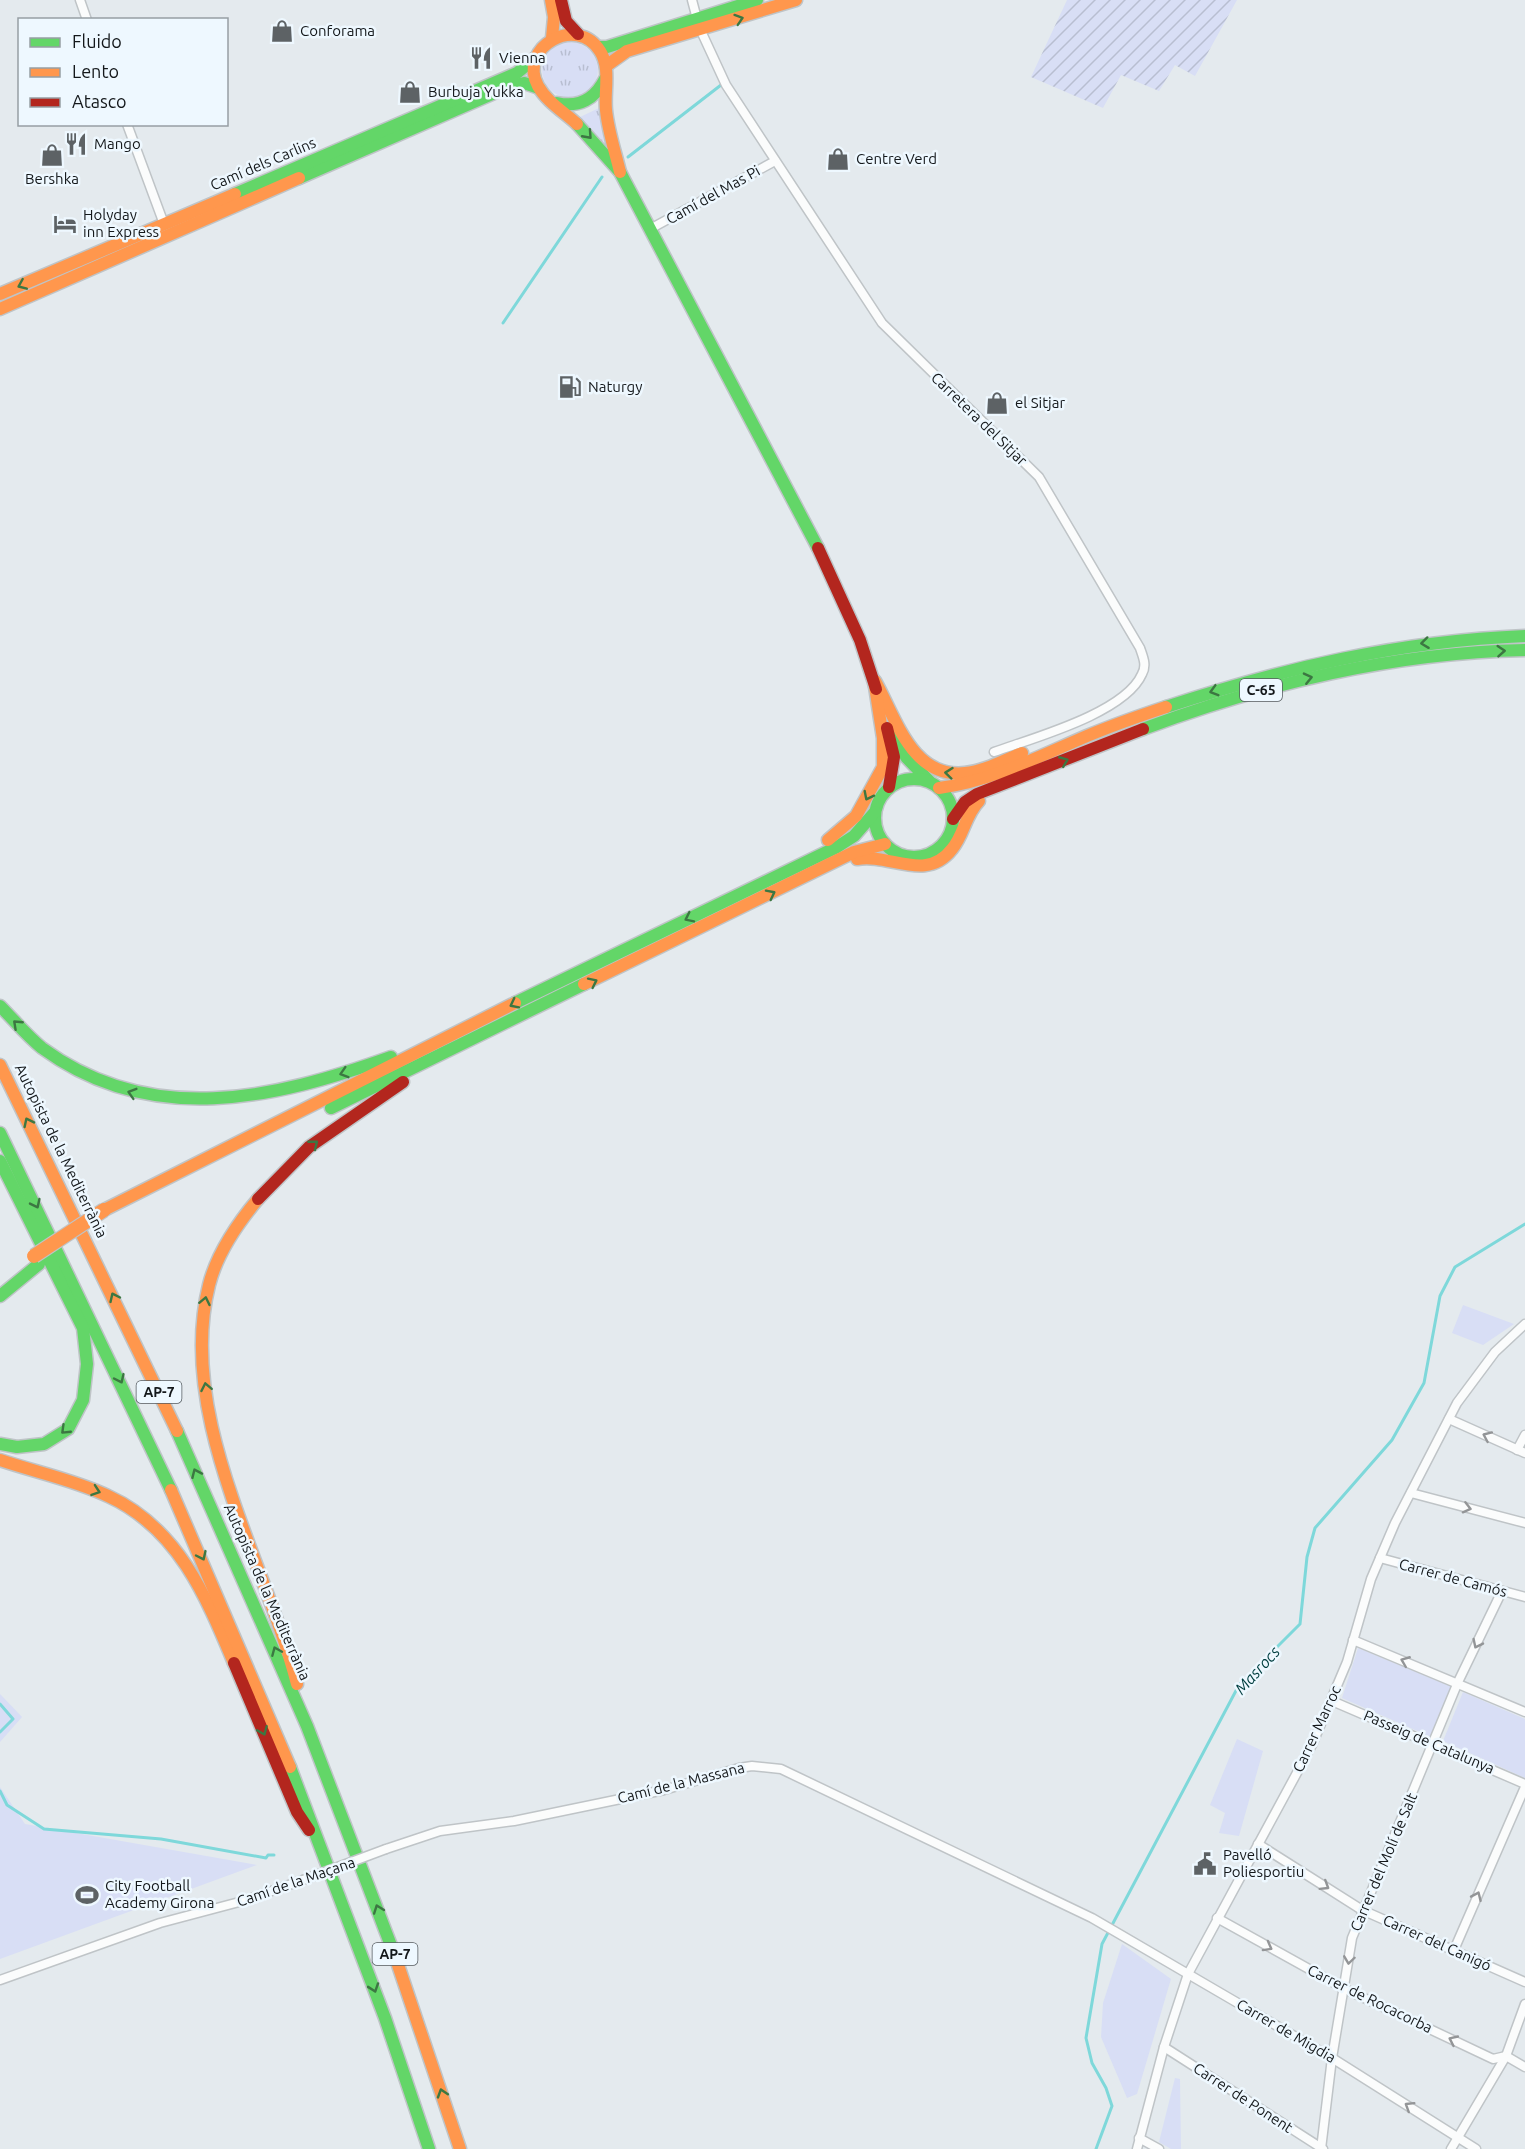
<svg xmlns="http://www.w3.org/2000/svg" width="1525" height="2149" viewBox="0 0 1525 2149" font-family="Ubuntu,sans-serif">
<style>
.grass{fill:url(#grass-tufts)}
.park{fill:#d8def5}
.garden{fill:url(#garden-furrows)}
.lines{fill:none;stroke-linecap:round;stroke-linejoin:round}
.stream{stroke:#7ed8da;stroke-width:3}
.street-casing{stroke:#bfc4c7;stroke-width:11}
.fast-casing{stroke:#bfc4c7;stroke-width:15}
.slow-casing{stroke:#bfc4c7;stroke-width:15}
.jam-casing{stroke:#bfc4c7;stroke-width:15}
.street{stroke:#fbfcfc;stroke-width:8}
.fast{stroke:#63d668;stroke-width:12}
.slow{stroke:#ff974d;stroke-width:12}
.jam{stroke:#b3261e;stroke-width:12}
.street-bridge-casing{stroke:#bfc4c7;stroke-width:11;stroke-linecap:butt}
.slow-bridge-casing{stroke:#bfc4c7;stroke-width:16;stroke-linecap:butt}
.street-bridge{stroke:#fbfcfc;stroke-width:8}
.slow-bridge{stroke:#ff974d;stroke-width:14}
.oneway{stroke:#3c7742}
.oneway2{stroke:#939597}
.labels{text-anchor:middle;stroke-width:5;stroke-linejoin:round;paint-order:stroke}
.shield{fill:#eef8ff;stroke:#555b5f;stroke-width:1.5}
.shield-label{font-size:14px;font-weight:bold;fill:#14181b}
.poi-label{font-size:15px;fill:#14181b;stroke:#eef8ff;text-anchor:start}
.street-label{font-size:15px;fill:#14181b;stroke:#eef8ff}
.water-label{font-size:16px;font-style:italic;fill:#034041;stroke:#eef8ff}
</style>
<defs>
<pattern id="grass-tufts" width="24" height="20" patternUnits="userSpaceOnUse" patternTransform="scale(1.5)"><rect width="24" height="20" fill="#d8def5"/><path d="M3 7l-1-3M5 7V3M7 7l1-3M15 17l-1-3M17 17v-4M19 17l1-3" fill="none" stroke="#b8bed1"/></pattern>
<pattern id="garden-furrows" width="10" height="10" patternUnits="userSpaceOnUse" patternTransform="scale(1.5)"><rect width="10" height="10" fill="#d8def5"/><path d="M-1 1l2-2M0 10L10 0M9 11l2-2" fill="none" stroke="#b8bed1"/></pattern>
</defs>
<rect width="100%" height="100%" fill="#e4eaee"/>
<g class="grass">
<circle cx="570" cy="70" r="28"/>
<path d="M599 108 607 147 580 117Z"/>
</g>
<g class="park">
<path d="M1463 1305 1514 1324 1483 1345 1452 1333Z"/>
<path d="M1358 1648 1452 1687 1431 1737 1342 1698Z"/>
<path d="M1463 1692 1525 1719V1778L1443 1741Z"/>
<path d="M0 1694 22 1717 0 1742Z"/>
<path d="M1237 1739 1263 1751 1239 1836 1219 1833 1225 1813 1210 1805Z"/>
<path d="M0 1787 25 1824 257 1865 0 1959Z"/>
<path d="M1122 1944 1171 1979 1137 2094 1127 2098 1101 2037 1103 2003Z"/>
<path d="M1175 2078 1180 2079 1181 2149H1171L1159 2142Z"/>
</g>
<path class="garden" d="M1067 0H1237L1195 76 1175 65 1159 91 1121 75 1103 108 1031 77Z"/>
<g class="lines">
<g class="stream">
<path d="M628 157 721 85"/>
<path d="M503 323 602 177"/>
<path d="M0 1704 13 1719 0 1732"/>
<path d="M0 1791 7 1805 44 1829 161 1839 266 1858 268 1855H274"/>
<path d="M1096 2149 1112 2106 1106 2088 1092 2063 1086 2038 1102 1944 1239 1685 1300 1624 1307 1557 1315 1528 1392 1440 1424 1383 1440 1296 1455 1267 1525 1224"/>
</g>
<g class="street-casing">
<g id="street">
<path d="M80 0 87 20"/>
<path d="M692 0 697 19"/>
<path d="M701 31 726 85 882 323 1039 477 1140 648C1143 657 1147 665 1142 674 1125 713 1033 738 994 752"/>
<path d="M127 124 164 224"/>
<path d="M650 229 775 161"/>
<path d="M1449 1419 1525 1453"/>
<path d="M1517 1450 1525 1435"/>
<path d="M1411 1493 1525 1523"/>
<path d="M1380 1558 1525 1597"/>
<path d="M1353 1640 1525 1712"/>
<path d="M1332 1701 1525 1784"/>
<path d="M1258 1844 1362 1910 1525 1982"/>
<path d="M386 1849 440 1831 514 1821 664 1790 739 1768 752 1766 781 1769 1092 1918 1332 2058 1476 2149"/>
<path d="M1217 1918 1345 1989 1493 2059 1506 2056 1525 2067"/>
<path d="M1454 1950 1525 1787"/>
<path d="M0 1980 160 1923 243 1901 303 1880"/>
<path d="M1164 2047 1323 2149"/>
<path d="M1139 2138 1159 2149"/>
<path d="M1137 2149 1164 2047 1188 1974 1312 1745 1347 1662 1371 1579 1395 1523 1457 1403 1495 1352 1525 1324"/>
<path d="M1321 2149 1332 2058 1352 1938 1458 1682 1502 1591"/>
<path d="M1451 2149 1506 2056 1525 2004"/>
</g>
</g>
<g class="fast-casing">
<g id="fast">
<path d="M598 47H607L757 0"/>
<path d="M557 103C579 108 595 99 605 79"/>
<path d="M577 124 620 172 818 548"/>
<path d="M299 178 508 87 524 83 539 88"/>
<path d="M235 194 517 73 535 58"/>
<path d="M1166 707C1284 668 1400 641 1525 636"/>
<path d="M1143 729C1267 683 1392 653 1525 650"/>
<path d="M895 734 906 757 929 781"/>
<circle cx="914" cy="818" r="39"/>
<path d="M515 1003 837 847 854 836 875 812"/>
<path d="M0 1006C14 1020 27 1036 42 1048 151 1128 274 1099 391 1057"/>
<path d="M331 1108 584 984"/>
<path d="M0 1133 171 1490"/>
<path d="M0 1161 83 1328 87 1364 83 1400 68 1429 44 1444 17 1447 0 1444"/>
<path d="M0 1296 39 1264"/>
<path d="M177 1431 307 1726 395 1956"/>
<path d="M290 1767 385 2018 429 2149"/>
</g>
</g>
<g class="slow-casing">
<g id="slow">
<path d="M551 0 554 17 552 38"/>
<path d="M606 66 627 51 796 0"/>
<path d="M577 124C564 112 547 102 538 86 517 47 577 14 600 51 611 68 604 91 606 110 608 131 615 151 620 172"/>
<path d="M0 294 235 194"/>
<path d="M0 309 299 178"/>
<path d="M875 681C896 718 912 779 965 773 985 771 1004 760 1022 753"/>
<path d="M939 788C992 781 1038 757 1087 736 1113 725 1139 716 1166 707"/>
<path d="M828 840 856 816 883 767V738L874 680"/>
<path d="M857 859C890 853 926 883 952 849 964 835 965 815 979 801"/>
<path d="M584 984 854 852 885 844"/>
<path d="M0 1065 177 1431"/>
<path d="M258 1199C237 1224 217 1253 209 1285 176 1416 265 1560 297 1684"/>
<path d="M104 1210 515 1003"/>
<path d="M0 1460C35 1472 75 1480 108 1496 178 1528 206 1596 234 1663"/>
<path d="M171 1490 290 1767"/>
<path d="M395 1956 460 2149"/>
</g>
</g>
<g class="jam-casing">
<g id="jam">
<path d="M561 0 566 21 578 34"/>
<path d="M818 548 860 640 876 689"/>
<path d="M887 728 894 757 889 787"/>
<path d="M953 819 965 802 977 794 1143 729"/>
<path d="M258 1199 309 1147 403 1082"/>
<path d="M234 1663 297 1812 309 1830"/>
</g>
</g>
<use href="#street" class="street"/>
<use href="#fast" class="fast"/>
<use href="#slow" class="slow"/>
<use href="#jam" class="jam"/>
<g class="street-bridge-casing">
<path id="street-bridge" d="M303 1880 386 1849"/>
</g>
<g class="slow-bridge-casing">
<path id="slow-bridge" d="M34 1256 104 1210"/>
</g>
<use href="#street-bridge" class="street-bridge"/>
<use href="#slow-bridge" class="slow-bridge"/>
</g>
<defs><path id="oneway-chevron" d="M-2-3.5L2.5 0L-2 3.5" fill="none" stroke-width="1.6" stroke-linecap="round" stroke-linejoin="round" transform="scale(1.5)"/></defs>
<g class="oneway">
<use href="#oneway-chevron" transform="translate(739 19) rotate(-18)"/>
<use href="#oneway-chevron" transform="translate(588 135) rotate(48)"/>
<use href="#oneway-chevron" transform="translate(22 285) rotate(157)"/>
<use href="#oneway-chevron" transform="translate(1425 643) rotate(173)"/>
<use href="#oneway-chevron" transform="translate(1501 651) rotate(-4)"/>
<use href="#oneway-chevron" transform="translate(1308 678) rotate(-13)"/>
<use href="#oneway-chevron" transform="translate(1214 691) rotate(164)"/>
<use href="#oneway-chevron" transform="translate(1064 761) rotate(-22)"/>
<use href="#oneway-chevron" transform="translate(949 773) rotate(-174)"/>
<use href="#oneway-chevron" transform="translate(868 796) rotate(117)"/>
<use href="#oneway-chevron" transform="translate(771 894) rotate(-27)"/>
<use href="#oneway-chevron" transform="translate(689 918) rotate(154)"/>
<use href="#oneway-chevron" transform="translate(593 982) rotate(-26)"/>
<use href="#oneway-chevron" transform="translate(514 1004) rotate(153)"/>
<use href="#oneway-chevron" transform="translate(17 1024) rotate(-137)"/>
<use href="#oneway-chevron" transform="translate(344 1073) rotate(163)"/>
<use href="#oneway-chevron" transform="translate(132 1093) rotate(-163)"/>
<use href="#oneway-chevron" transform="translate(28 1122) rotate(-116)"/>
<use href="#oneway-chevron" transform="translate(314 1144) rotate(-39)"/>
<use href="#oneway-chevron" transform="translate(36 1204) rotate(64)"/>
<use href="#oneway-chevron" transform="translate(114 1297) rotate(-115)"/>
<use href="#oneway-chevron" transform="translate(205 1301) rotate(-78)"/>
<use href="#oneway-chevron" transform="translate(120 1379) rotate(65)"/>
<use href="#oneway-chevron" transform="translate(206 1387) rotate(-101)"/>
<use href="#oneway-chevron" transform="translate(65 1430) rotate(136)"/>
<use href="#oneway-chevron" transform="translate(196 1473) rotate(-114)"/>
<use href="#oneway-chevron" transform="translate(96 1491) rotate(19)"/>
<use href="#oneway-chevron" transform="translate(202 1556) rotate(65)"/>
<use href="#oneway-chevron" transform="translate(276 1651) rotate(-113)"/>
<use href="#oneway-chevron" transform="translate(263 1731) rotate(67)"/>
<use href="#oneway-chevron" transform="translate(378 1909) rotate(-110)"/>
<use href="#oneway-chevron" transform="translate(374 1988) rotate(71)"/>
<use href="#oneway-chevron" transform="translate(442 2093) rotate(-108)"/>
</g>
<g class="oneway2">
<use href="#oneway-chevron" transform="translate(1487 1436) rotate(-156)"/>
<use href="#oneway-chevron" transform="translate(1467 1508) rotate(14)"/>
<use href="#oneway-chevron" transform="translate(1477 1644) rotate(116)"/>
<use href="#oneway-chevron" transform="translate(1405 1661) rotate(-158)"/>
<use href="#oneway-chevron" transform="translate(1325 1886) rotate(32)"/>
<use href="#oneway-chevron" transform="translate(1477 1896) rotate(-66)"/>
<use href="#oneway-chevron" transform="translate(1268 1947) rotate(29)"/>
<use href="#oneway-chevron" transform="translate(1349 1960) rotate(98)"/>
<use href="#oneway-chevron" transform="translate(1453 2040) rotate(-155)"/>
<use href="#oneway-chevron" transform="translate(1409 2106) rotate(-148)"/>
</g>
<defs>
<g id="shop-bare" transform="scale(1.8)"><path d="M-5-2.5h2.3a2.7 3.5 0 0 1 5.4 0H5L5.5 6h-11ZM-1.5-2.5h3a1.5 2.3 0 0 0-3 0Z" fill="#5d6265" stroke="#eef8ff" stroke-width="2.5" paint-order="stroke"/></g>
<g id="restaurant-bare" transform="scale(1.8)"><path d="M-5-6h1v4h1v-4h1v4h1v-4h1v5L-1.5 .5V6h-2V.5L-5-1ZM5-6V6H3V1.5H1.5Q1.5-4 5-6Z" fill="#5d6265" stroke="#eef8ff" stroke-width="2.5" paint-order="stroke"/></g>
<g id="hotel-bare" transform="scale(1.8)"><path d="M-6-4.5h1.5V1H6V5H4.5V3h-9V5H-6ZM-4 0a1.8 1.8 0 1 1 3.6 0ZM.5 0V-2.5h3Q6-2.5 6 0Z" fill="#5d6265" stroke="#eef8ff" stroke-width="2.5" paint-order="stroke"/></g>
<g id="fuel-bare" transform="scale(1.8)"><path d="M-5.5-6h7V0h2V4h1.3V-2.5L3-4.5l.8-.8L6-3V5H2.5V1h-1V6h-7ZM-4.2-4.7v3.2H.2V-4.7Z" fill="#5d6265" stroke="#eef8ff" stroke-width="2.5" paint-order="stroke"/></g>
<g id="civic-bare" transform="scale(1.8)"><path d="M-.6-6.5H3V-4.5H.6V-3L4-1V1h2V6H-6V1h2V-1L-.6-3ZM-1.2 2.5V6h2.4V2.5Z" fill="#5d6265" stroke="#eef8ff" stroke-width="2.5" paint-order="stroke"/></g>
<g id="stadium-bare" transform="scale(1.8)"><path d="M0-5a6.5 5 0 1 0 0 10a6.5 5 0 1 0 0-10ZM-3.5-1.8h7v3.6h-7Z" fill="#5d6265" stroke="#eef8ff" stroke-width="2.5" paint-order="stroke"/></g>
</defs>
<g fill-rule="evenodd">
<use href="#shop-bare" x="282" y="31"/>
<use href="#restaurant-bare" x="481" y="58"/>
<use href="#shop-bare" x="410" y="92"/>
<use href="#restaurant-bare" x="76" y="144"/>
<use href="#shop-bare" x="52" y="155"/>
<use href="#shop-bare" x="838" y="159"/>
<use href="#hotel-bare" x="65" y="224"/>
<use href="#fuel-bare" x="570" y="387"/>
<use href="#shop-bare" x="997" y="403"/>
<use href="#civic-bare" x="1205" y="1864"/>
<use href="#stadium-bare" x="87" y="1895"/>
</g>
<g class="labels">
<g class="shield">
<rect x="1240" y="679" width="42" height="22" rx="4.5"/>
<rect x="136.5" y="1381" width="45" height="22" rx="4.5"/>
<rect x="372.5" y="1943" width="45" height="22" rx="4.5"/>
</g>
<g class="shield-label">
<text x="1261" y="695">C-65</text>
<text x="159" y="1397">AP-7</text>
<text x="395" y="1959">AP-7</text>
</g>
<g class="poi-label">
<text x="300" y="36">Conforama</text>
<text x="499" y="63">Vienna</text>
<text x="428" y="97">Burbuja Yukka</text>
<text x="94" y="149">Mango</text>
<text x="856" y="164">Centre Verd</text>
<text x="52" y="184" text-anchor="middle">Bershka</text>
<text x="83" y="220">Holyday<tspan x="83" dy="17">inn Express</tspan></text>
<text x="588" y="392">Naturgy</text>
<text x="1015" y="408">el Sitjar</text>
<text x="1223" y="1860">Pavelló<tspan x="1223" dy="17">Poliesportiu</tspan></text>
<text x="105" y="1891">City Football<tspan x="105" dy="17">Academy Girona</tspan></text>
</g>
<g class="street-label">
<text transform="translate(263 164) rotate(-23)" y="5">Camí dels Carlins</text>
<text transform="translate(713 195) rotate(-29)" y="5">Camí del Mas Pi</text>
<text transform="translate(979 419) rotate(44)" y="5">Carretera del Sitjar</text>
<text transform="translate(61 1151) rotate(64)" y="5">Autopista de la Mediterrània</text>
<text transform="translate(1453 1578) rotate(15)" y="5">Carrer de Camós</text>
<text transform="translate(267 1592) rotate(66)" y="5">Autopista de la Mediterrània</text>
<text transform="translate(1317 1729) rotate(-65)" y="5">Carrer Marroc</text>
<text transform="translate(1429 1742) rotate(23)" y="5">Passeig de Catalunya</text>
<text transform="translate(681 1783) rotate(-14)" y="5">Camí de la Massana</text>
<text transform="translate(1384 1862) rotate(-67)" y="5">Carrer del Molí de Salt</text>
<text transform="translate(296 1882) rotate(-19)" y="5">Camí de la Maçana</text>
<text transform="translate(1437 1943) rotate(24)" y="5">Carrer del Canigó</text>
<text transform="translate(1370 1999) rotate(26)" y="5">Carrer de Rocacorba</text>
<text transform="translate(1286 2031) rotate(30)" y="5">Carrer de Migdia</text>
<text transform="translate(1243 2098) rotate(33)" y="5">Carrer de Ponent</text>
</g>
<g class="water-label">
<text transform="translate(1257 1670) rotate(-48)" y="6">Masrocs</text>
</g>
</g>
<rect x="18" y="18" width="210" height="108" fill="#eef8ff" stroke="#979ea4" stroke-width="1.5"/>
<rect x="30" y="38" width="30" height="9" fill="#63d668" stroke="#979ea4" stroke-width="1.5"/>
<text x="72" y="48" font-size="18" fill="#14181b">Fluido</text>
<rect x="30" y="68" width="30" height="9" fill="#ff974d" stroke="#979ea4" stroke-width="1.5"/>
<text x="72" y="78" font-size="18" fill="#14181b">Lento</text>
<rect x="30" y="98" width="30" height="9" fill="#b3261e" stroke="#979ea4" stroke-width="1.5"/>
<text x="72" y="108" font-size="18" fill="#14181b">Atasco</text>
</svg>
